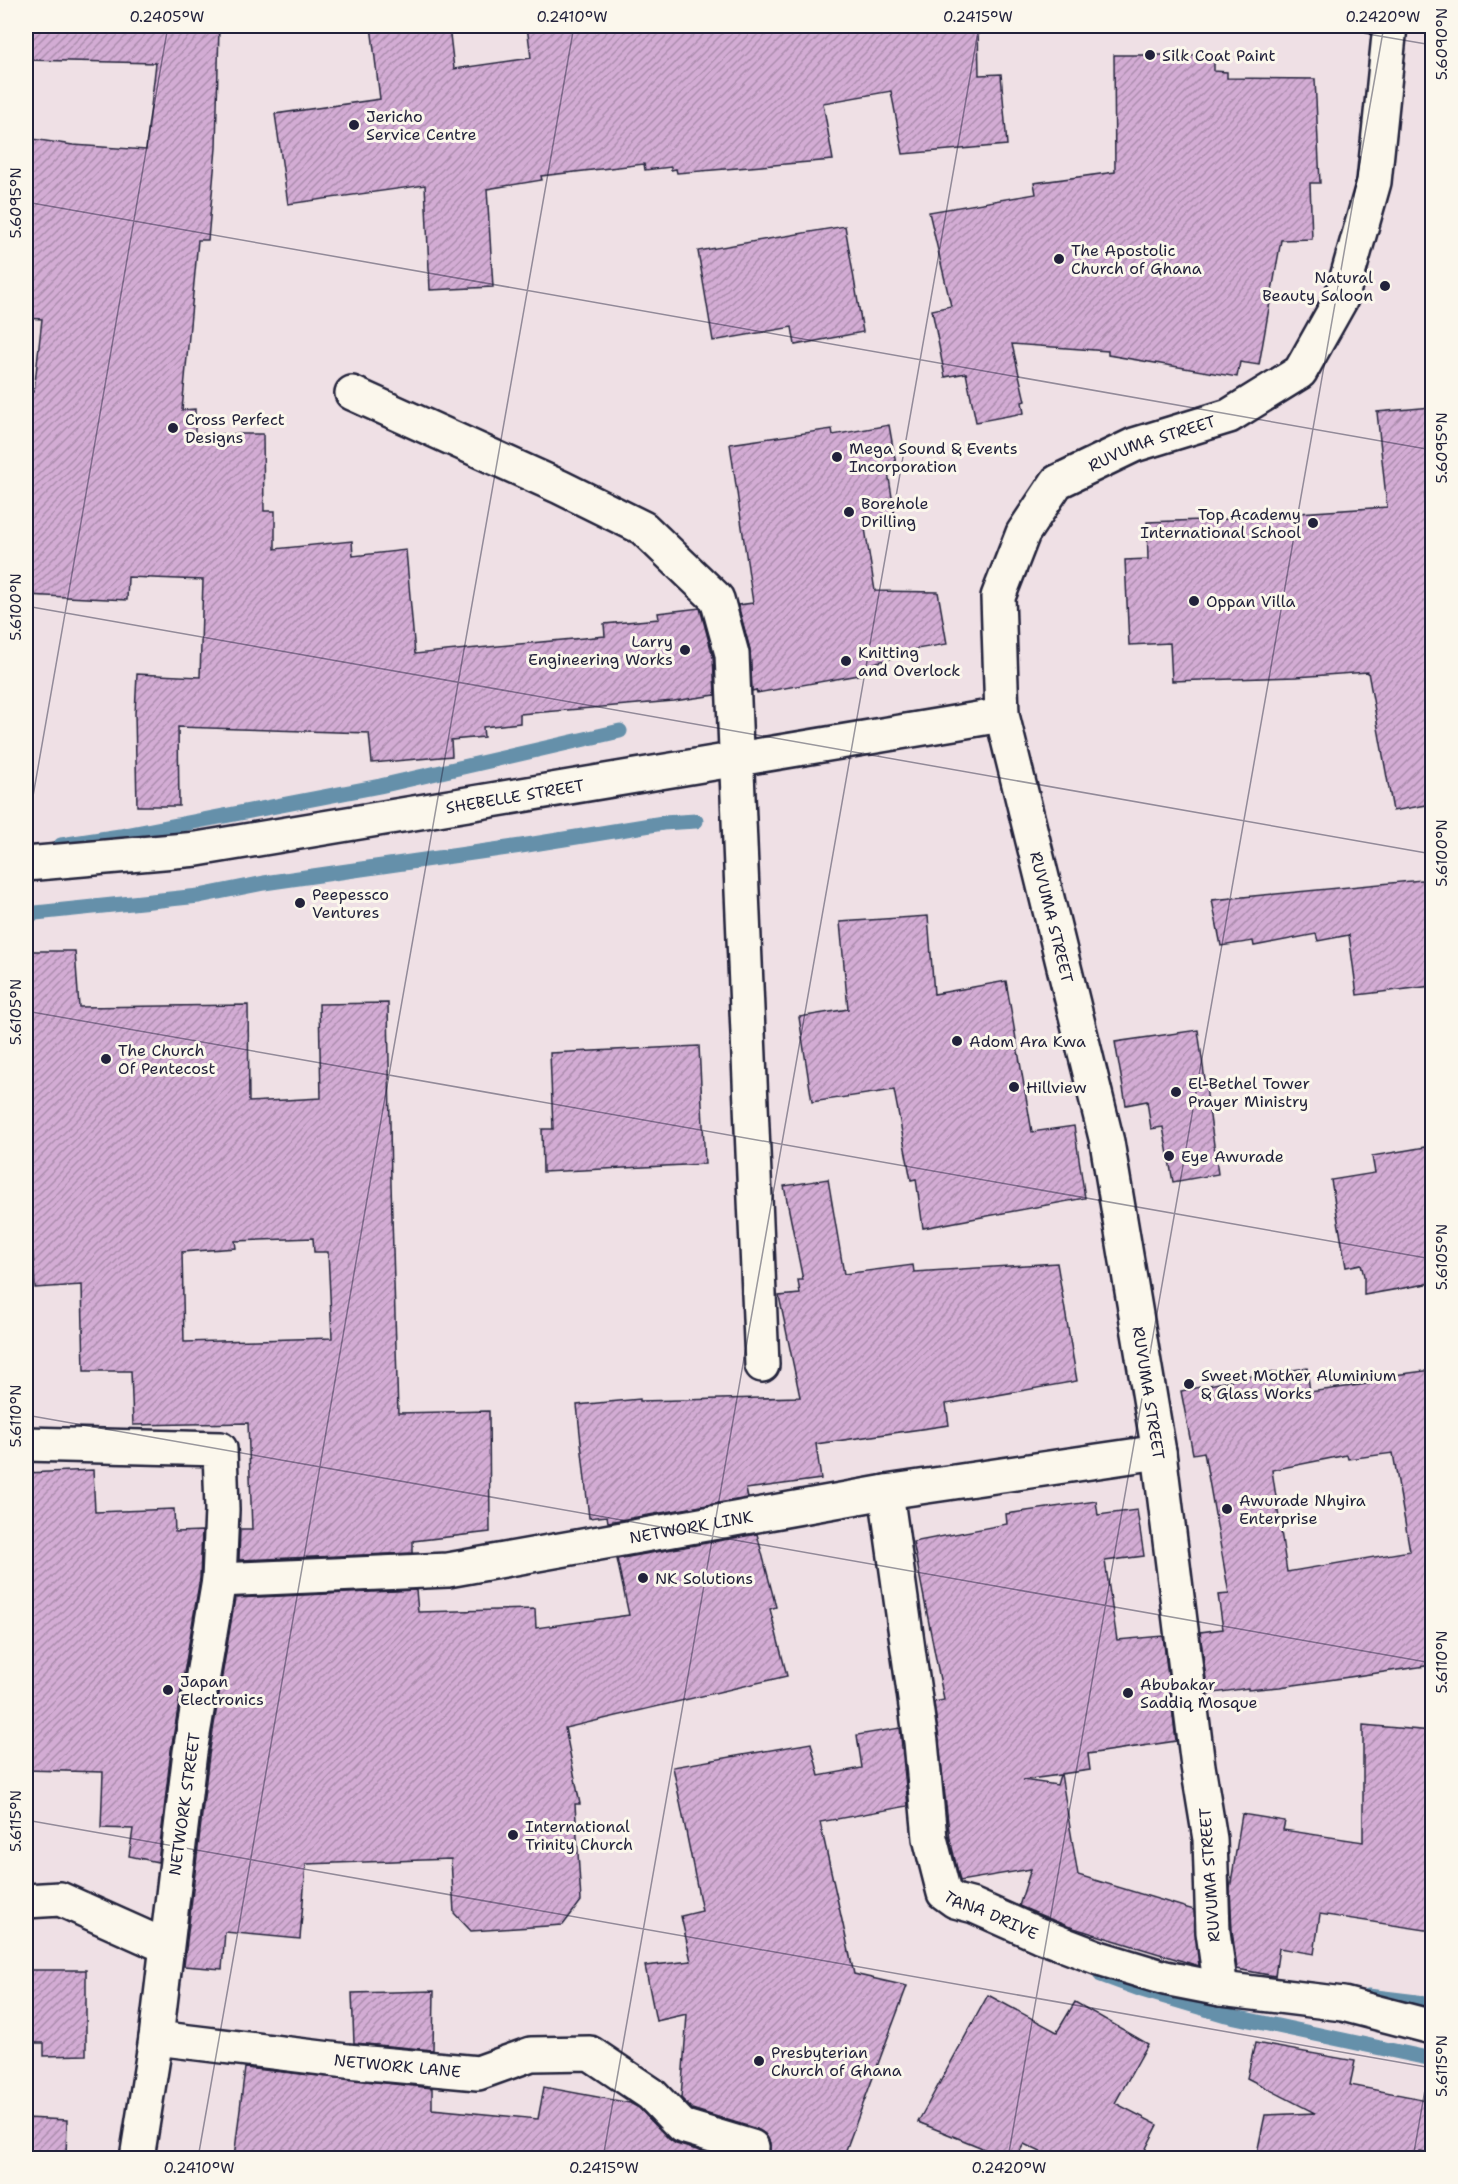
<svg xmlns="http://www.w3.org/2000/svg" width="1458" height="2184" viewBox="0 0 1458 2184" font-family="'Shantell Sans',sans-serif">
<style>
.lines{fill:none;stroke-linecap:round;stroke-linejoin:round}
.stream{stroke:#6590aa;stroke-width:15}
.building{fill:url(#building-hatch);stroke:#22223b;stroke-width:1.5;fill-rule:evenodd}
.street-casing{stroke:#22223b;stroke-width:38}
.street{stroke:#fbf7ec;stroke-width:33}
.ticks{fill:none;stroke:#22223b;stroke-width:1.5;stroke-opacity:0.45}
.poi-dot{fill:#22223b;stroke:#fbf7ec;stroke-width:2}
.labels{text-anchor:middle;stroke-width:6;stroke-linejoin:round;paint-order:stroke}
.poi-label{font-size:16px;fill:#22223b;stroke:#fbf7ec;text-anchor:start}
.street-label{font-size:16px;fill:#22223b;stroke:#fbf7ec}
.neatline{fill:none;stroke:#22223b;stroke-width:2}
.ticks-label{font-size:15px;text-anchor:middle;fill:#22223b}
</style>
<defs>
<pattern id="building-hatch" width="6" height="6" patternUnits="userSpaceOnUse" patternTransform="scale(1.5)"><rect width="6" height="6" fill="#d3acd4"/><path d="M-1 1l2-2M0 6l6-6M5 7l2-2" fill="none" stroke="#ab8cad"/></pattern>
</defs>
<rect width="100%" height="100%" fill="#efe0e5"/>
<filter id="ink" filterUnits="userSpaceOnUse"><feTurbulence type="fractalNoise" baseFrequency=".0167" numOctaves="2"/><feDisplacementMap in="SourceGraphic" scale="12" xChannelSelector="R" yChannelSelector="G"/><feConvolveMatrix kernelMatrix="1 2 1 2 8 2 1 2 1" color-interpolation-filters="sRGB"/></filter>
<g filter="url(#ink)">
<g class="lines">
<g class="stream">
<path d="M61 845 120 836 380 786 620 731"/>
<path d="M26 914 199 896 264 883 521 846 663 823 696 821"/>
<path d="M1101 1975 1142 1990 1226 2015 1432 2059"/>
<path d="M1368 1996 1417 2002 1432 2006"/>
</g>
</g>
<g class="building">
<path d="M26 26H219L216 148 208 240H198L182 410 195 409V434H263L264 511H275V549L352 541 353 556 406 550 415 654 605 636 604 624 659 619 658 613 700 608 713 657 715 695 674 701 520 714V723L483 727 484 737 451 740 452 756 372 763 369 733 178 727 179 806H137L135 714 137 674 200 677 203 580 128 577 127 600 26 595V391L34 392 42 319 26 318V138L73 145 146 150 156 63 26 60Z"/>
<path d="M371 26H449L454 69 531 58 527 26H978L979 75 1001 74 1007 145 903 154 891 91 823 103 833 160 677 173 676 169 671 170V167L645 170 644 164 541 176 542 180 487 189 493 287 430 290 425 185 288 204 275 114 380 99Z"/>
<path d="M1114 55H1214V71L1227 72V78L1315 79 1320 183H1310L1312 239 1281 240 1259 365 1240 362 1237 377 1108 355V351L1012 344 1025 401 1022 402 1024 413 976 422 966 373 945 377 932 310 951 306 929 212 1036 194 1034 183 1115 172Z"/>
<path d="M845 226 863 332 795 345 792 327 713 341 698 251Z"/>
<path d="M1432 407V492L1425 493 1432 591V804L1393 811 1368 672 1296 677 1172 681 1170 643 1129 645 1125 560 1148 559 1147 522 1284 517V514L1387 507 1377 412Z"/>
<path d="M889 425 897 470 888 472 895 516 864 522 875 591 938 592 947 644 904 651 905 655 874 663 876 672 757 693 756 690 752 691 750 649 738 605 753 603 730 444 832 429 833 435Z"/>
<path d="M1432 879V986L1357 995 1349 935 1318 941 1316 934 1254 946 1253 941 1221 946 1212 900Z"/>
<path d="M928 916 934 994 1006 981 1032 1132 1074 1126 1085 1198 923 1228 916 1179 911 1180 894 1090 812 1102 799 1017 848 1009 840 922Z"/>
<path d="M26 951H75L79 1007 248 1005 249 1102 321 1098 319 1004 388 1003 391 1184 398 1413 489 1411 490 1532 413 1541V1553L239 1560 240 1529H252L248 1423 133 1425 131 1371H84L82 1285 35 1288 33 1254 26 1255ZM313 1238 314 1252H328L332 1338 184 1342 182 1252 236 1248 235 1241Z"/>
<path d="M1198 1030 1218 1174 1173 1182 1163 1127 1151 1129 1147 1101 1126 1105 1115 1042Z"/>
<path d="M699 1046 705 1164 543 1172 542 1129H553L550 1053Z"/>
<path d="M1432 1146V1283L1364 1295V1276L1361 1264 1346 1267 1331 1180 1375 1173 1372 1156Z"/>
<path d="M828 1179 844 1274 913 1265 914 1272 1057 1263 1077 1381 946 1404 949 1425 816 1444 821 1479 746 1489 748 1498 608 1522 607 1516 589 1518 577 1405 640 1399V1401L800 1397 779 1296 800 1294 798 1280H803L784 1186Z"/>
<path d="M1307 1368 1310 1392 1388 1381 1387 1376 1432 1370V1665L1280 1687 1248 1690V1688L1208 1694 1200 1632 1223 1629 1218 1595 1229 1594 1204 1452 1193 1454 1181 1391 1261 1374ZM1393 1453 1410 1551 1287 1572 1272 1470 1347 1455 1348 1459Z"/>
<path d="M93 1470 95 1512 174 1509 175 1532 202 1531 200 1578 171 1750 158 1862 129 1856 133 1829 101 1828 103 1772 26 1770V1473Z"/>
<path d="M1096 1501 1098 1515 1137 1510 1144 1556 1105 1561 1117 1640 1163 1636 1176 1741 1088 1754 1090 1770 1061 1774 1078 1875 1194 1910 1199 1966 1067 1926 1019 1906 1031 1869 960 1881 950 1839 934 1702 944 1700 913 1542 1007 1524 1006 1514ZM1060 1775 1057 1785 1023 1780Z"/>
<path d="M757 1534 776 1607 770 1609 787 1676 565 1728 580 1804H575L581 1901 563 1925 471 1931 454 1913 451 1859 306 1864 300 1939 225 1932 222 1969 184 1966 209 1755 235 1598 416 1590 418 1612 535 1609 536 1628 629 1615 617 1559Z"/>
<path d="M1363 1725 1432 1731V1931L1320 1914 1314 1954 1279 1948 1275 1976 1237 1969 1232 1930 1230 1889 1242 1814 1285 1821 1283 1830 1363 1842Z"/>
<path d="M900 1728 908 1806 820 1822 854 1974 907 1986 843 2158H766L770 2152V2143L765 2134 757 2129 692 2109 681 2098 687 2014 656 2021 645 1966 691 1961 681 1916 702 1911 673 1767 811 1743 819 1776 862 1768 857 1735Z"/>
<path d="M26 1970H86V2055L44 2056V2043H26Z"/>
<path d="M434 1991 433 2050 354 2043 352 1993Z"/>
<path d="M988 1995 1057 2032 1075 2002 1148 2044 1115 2103 1158 2125 1141 2158H1053L1024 2144 1016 2158H999L980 2147 918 2122Z"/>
<path d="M1255 2043 1355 2061 1350 2085 1432 2101V2154L1420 2152 1419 2158H1256L1265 2115 1315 2113 1247 2078Z"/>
<path d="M245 2068 432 2088V2109L538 2119 544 2087 630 2103 639 2108 669 2139 676 2144 725 2158H234Z"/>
<path d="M26 2118 67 2120 66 2158H26Z"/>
</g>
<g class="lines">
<g class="street-casing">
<g id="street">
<path d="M352 393 560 487 643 528 717 599 732 654 762 1365"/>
<path id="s1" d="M26 864 197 849 1002 715"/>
<path d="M26 1444 220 1449 222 1510 219 1580 190 1752 156 2038 137 2158"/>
<path id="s2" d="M886 1492 921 1742 930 1838 944 1893 955 1901 974 1906 1039 1935 1099 1958 1165 1978 1221 1989 1343 2004 1432 2027"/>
<path id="s3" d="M219 1580 448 1570 886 1492 1159 1452"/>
<path d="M26 1901 60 1899 165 1946"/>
<path id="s4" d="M1221 1989 1213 1932 1210 1839 1198 1766 1159 1452 1107 1142 1002 715 998 597 1023 533 1057 482 1134 445 1229 416 1300 372 1341 299 1374 182 1390 26"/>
<path id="s5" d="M156 2038 347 2061 478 2073 531 2054 590 2053 651 2094 682 2126 752 2147"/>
</g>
</g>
<use href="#street" class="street"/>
</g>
</g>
<path class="ticks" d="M1321 26 1432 45M26 202 1432 450M26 606 1432 854M26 836 168 26M26 1011 1432 1259M26 1415 1432 1663M26 1820 1432 2068M198 2158 574 26M603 2158 979 26M1008 2158 1384 26M1413 2158 1432 2050"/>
<g class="poi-dot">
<circle cx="1150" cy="55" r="6"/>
<circle cx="354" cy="125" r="6"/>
<circle cx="1059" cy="259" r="6"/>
<circle cx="1385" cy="286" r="6"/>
<circle cx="173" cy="428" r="6"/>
<circle cx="837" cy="457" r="6"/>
<circle cx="849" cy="512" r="6"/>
<circle cx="1313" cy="523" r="6"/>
<circle cx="1194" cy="601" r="6"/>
<circle cx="685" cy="650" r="6"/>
<circle cx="846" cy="661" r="6"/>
<circle cx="300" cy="903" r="6"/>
<circle cx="957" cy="1041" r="6"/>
<circle cx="106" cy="1059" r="6"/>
<circle cx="1014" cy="1087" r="6"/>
<circle cx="1176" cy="1092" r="6"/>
<circle cx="1169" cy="1156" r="6"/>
<circle cx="1189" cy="1384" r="6"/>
<circle cx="1227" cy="1509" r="6"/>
<circle cx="643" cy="1578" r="6"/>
<circle cx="168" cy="1690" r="6"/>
<circle cx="1128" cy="1693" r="6"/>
<circle cx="513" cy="1835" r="6"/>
<circle cx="759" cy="2061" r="6"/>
</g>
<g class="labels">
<g class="poi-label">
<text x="1162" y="61">Silk Coat Paint</text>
<text x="366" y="122">Jericho<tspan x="366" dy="18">Service Centre</tspan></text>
<text x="1071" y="256">The Apostolic<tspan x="1071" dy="18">Church of Ghana</tspan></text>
<text x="1373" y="283" text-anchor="end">Natural<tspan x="1373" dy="18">Beauty Saloon</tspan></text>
<text x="185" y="425">Cross Perfect<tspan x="185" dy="18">Designs</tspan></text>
<text x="849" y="454">Mega Sound &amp; Events<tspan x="849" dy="18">Incorporation</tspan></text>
<text x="861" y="509">Borehole<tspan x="861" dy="18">Drilling</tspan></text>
<text x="1301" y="520" text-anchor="end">Top Academy<tspan x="1301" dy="18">International School</tspan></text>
<text x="1206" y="607">Oppan Villa</text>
<text x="673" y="647" text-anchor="end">Larry<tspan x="673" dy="18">Engineering Works</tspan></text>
<text x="858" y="658">Knitting<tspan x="858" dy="18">and Overlock</tspan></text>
<text x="312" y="900">Peepessco<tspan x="312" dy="18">Ventures</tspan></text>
<text x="969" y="1047">Adom Ara Kwa</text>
<text x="118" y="1056">The Church<tspan x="118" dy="18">Of Pentecost</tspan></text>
<text x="1188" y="1089">El-Bethel Tower<tspan x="1188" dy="18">Prayer Ministry</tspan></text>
<text x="1026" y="1093">Hillview</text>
<text x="1181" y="1162">Eye Awurade</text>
<text x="1201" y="1381">Sweet Mother Aluminium<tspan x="1201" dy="18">&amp; Glass Works</tspan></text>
<text x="1239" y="1506">Awurade Nhyira<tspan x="1239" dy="18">Enterprise</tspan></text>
<text x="655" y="1584">NK Solutions</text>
<text x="180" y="1687">Japan<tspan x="180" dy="18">Electronics</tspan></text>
<text x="1140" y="1690">Abubakar<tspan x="1140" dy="18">Saddiq Mosque</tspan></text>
<text x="525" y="1832">International<tspan x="525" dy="18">Trinity Church</tspan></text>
<text x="771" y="2058">Presbyterian<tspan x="771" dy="18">Church of Ghana</tspan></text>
</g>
<g class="street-label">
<text dy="6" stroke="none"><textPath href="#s4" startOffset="1646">RUVUMA STREET</textPath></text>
<text dy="6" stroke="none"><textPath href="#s1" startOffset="494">SHEBELLE STREET</textPath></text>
<text transform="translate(1052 917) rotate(76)" y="6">RUVUMA STREET</text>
<text transform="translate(1149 1393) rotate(81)" y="6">RUVUMA STREET</text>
<text dy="6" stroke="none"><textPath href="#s3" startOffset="476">NETWORK LINK</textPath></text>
<text transform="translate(184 1804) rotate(-82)" y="6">NETWORK STREET</text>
<text transform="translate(1209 1875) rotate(-94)" y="6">RUVUMA STREET</text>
<text dy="6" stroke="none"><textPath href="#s2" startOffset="458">TANA DRIVE</textPath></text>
<text dy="6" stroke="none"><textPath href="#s5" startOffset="243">NETWORK LANE</textPath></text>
</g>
</g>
<rect width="1458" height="2184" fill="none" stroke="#fbf7ec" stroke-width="66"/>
<rect x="33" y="33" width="1392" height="2118" class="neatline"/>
<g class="ticks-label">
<text x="167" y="22">0.2405°W</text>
<text x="572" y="22">0.2410°W</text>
<text x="978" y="22">0.2415°W</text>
<text x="1383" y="22">0.2420°W</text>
<text transform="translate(1442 44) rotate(-90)" y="5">5.6090°N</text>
<text transform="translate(16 203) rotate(-90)" y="5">5.6095°N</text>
<text transform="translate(1442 448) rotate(-90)" y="5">5.6095°N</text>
<text transform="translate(16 607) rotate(-90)" y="5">5.6100°N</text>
<text transform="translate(1442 853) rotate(-90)" y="5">5.6100°N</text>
<text transform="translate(16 1012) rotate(-90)" y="5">5.6105°N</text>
<text transform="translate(1442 1257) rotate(-90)" y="5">5.6105°N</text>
<text transform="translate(16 1416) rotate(-90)" y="5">5.6110°N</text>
<text transform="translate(1442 1662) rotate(-90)" y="5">5.6110°N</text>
<text transform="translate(16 1821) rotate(-90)" y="5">5.6115°N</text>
<text transform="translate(1442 2066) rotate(-90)" y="5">5.6115°N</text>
<text x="199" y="2173">0.2410°W</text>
<text x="604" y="2173">0.2415°W</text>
<text x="1009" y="2173">0.2420°W</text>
</g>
</svg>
